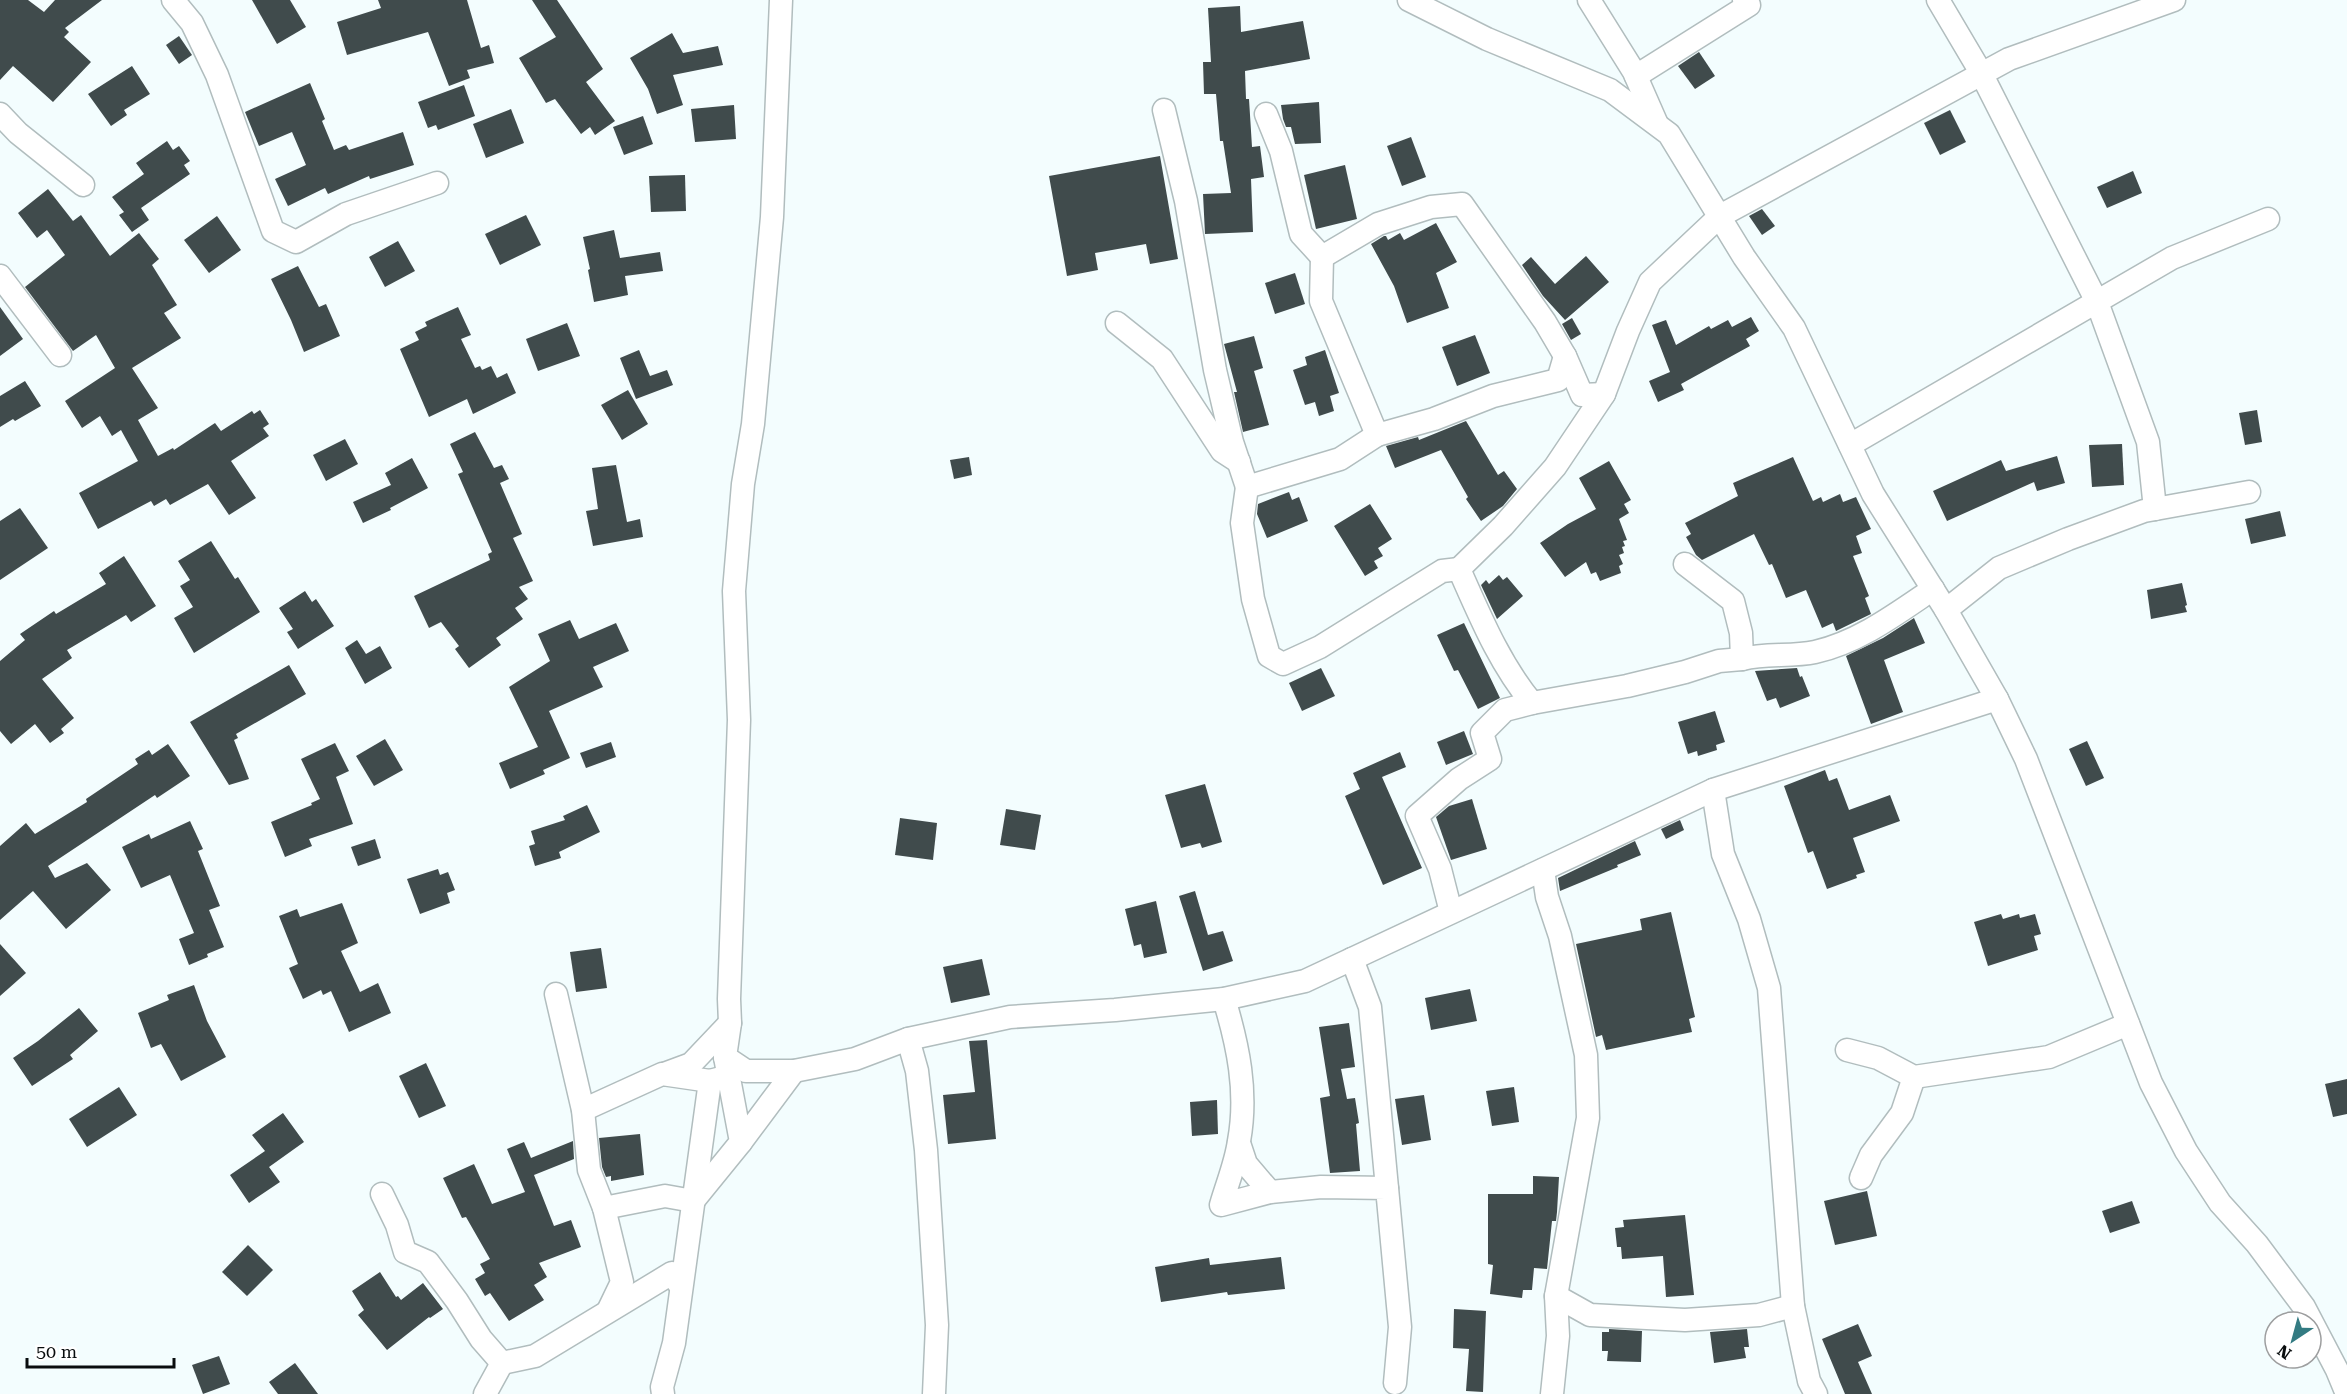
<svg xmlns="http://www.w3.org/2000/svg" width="2347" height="1394" viewBox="0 0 2347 1394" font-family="'Roboto Serif',serif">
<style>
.building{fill:#404b4c}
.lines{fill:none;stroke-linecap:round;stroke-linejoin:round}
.minor-casing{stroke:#b1bdbe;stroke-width:25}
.minor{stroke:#fff;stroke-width:22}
</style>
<rect width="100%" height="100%" fill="#f3fdfe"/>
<g class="building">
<path d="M0 0H28L44 12 55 0H102L65 28 69 32 64 37 91 62 53 102 13 66 0 80Z"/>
<path d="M252 0H290L306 27 277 44Z"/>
<path d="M378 0H467L481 48 489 45 494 63 467 70 470 78 449 86 428 32 347 55 337 22 381 8Z"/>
<path d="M532 0H557L603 69 586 82 615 121 595 135 590 127 581 134 555 99 546 103 519 58 556 37Z"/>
<path d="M1240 6 1241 32 1303 21 1310 59 1245 71 1246 99H1249L1252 147 1260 146 1264 177 1251 179 1253 232 1205 234 1203 194 1231 193 1223 141H1220L1216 94H1204L1203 62H1211L1208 8Z"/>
<path d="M672 33 683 53 718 46 723 65 673 75 683 105 657 114 648 89 630 58Z"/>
<path d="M179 36 192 55 179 64 166 45Z"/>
<path d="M1699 52 1715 76 1695 89 1678 66Z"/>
<path d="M132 66 150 94 124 110 127 115 111 126 88 94Z"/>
<path d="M310 83 325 119 322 121 334 150 346 145 349 150 403 132 414 165 370 179 369 176 328 194 325 188 288 206 275 179 306 165 292 132 259 146 245 112Z"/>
<path d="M464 85 475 116 438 130 436 125 428 128 418 102Z"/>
<path d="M1319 102 1321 143 1295 144 1291 127H1286L1283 119 1281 105Z"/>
<path d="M734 105 736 139 695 142 691 109Z"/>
<path d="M511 109 524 143 486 158 473 124Z"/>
<path d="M1950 110 1966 142 1940 155 1924 123Z"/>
<path d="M643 116 653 144 624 155 613 127Z"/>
<path d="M1411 137 1426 177 1402 186 1387 146Z"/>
<path d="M167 141 173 150 179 146 190 161 184 165 190 174 141 208 149 220 132 232 119 215 124 212 112 197 144 174 136 163Z"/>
<path d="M1160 156 1178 259 1150 264 1146 244 1095 253 1098 270 1067 276 1049 176Z"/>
<path d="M1345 165 1357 219 1316 229 1304 175Z"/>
<path d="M2133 171 2142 193 2107 208 2097 187Z"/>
<path d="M685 175 686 211 651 212 649 176Z"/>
<path d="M48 189 73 221 81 215 110 256 139 233 159 259 152 265 177 305 164 313 181 338 132 368 158 408 138 420 158 456 173 448 174 450 215 423 221 431 252 411 254 414 260 410 269 424 263 428 269 436 231 461 256 498 229 515 208 484 170 505 166 499 154 506 151 501 98 529 79 493 138 461 121 430 112 436 100 416 82 428 65 401 115 368 96 335 73 351 25 287 65 255 47 230 37 238 18 213Z"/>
<path d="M1762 209 1775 226 1762 235 1749 216Z"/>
<path d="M526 215 541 245 500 265 485 234Z"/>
<path d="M217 216 241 250 209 273 184 240Z"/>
<path d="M1436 223 1457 262 1436 273 1449 308 1407 323 1394 286 1371 244 1384 236H1386L1388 240 1400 233 1404 240Z"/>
<path d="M614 230 620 258 660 252 663 271 625 276 628 295 594 302 588 270 590 269 583 237Z"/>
<path d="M398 241 415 271 385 287 369 257Z"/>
<path d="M1586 256 1609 282 1565 320 1543 296 1522 265 1531 257 1555 284Z"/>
<path d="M298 266 319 307 326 304 340 336 304 352 291 320 271 279Z"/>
<path d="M1295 273 1305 304 1275 314 1265 283Z"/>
<path d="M0 307 23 339 0 356Z"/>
<path d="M458 307 471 335 461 339 475 368 480 366 482 370 491 366 497 378 507 373 516 393 473 414 467 399 429 417 400 349 419 340 415 332 427 326 425 322Z"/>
<path d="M1751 317 1759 331 1746 339 1750 346 1681 384 1684 390 1658 402 1649 381 1670 372 1652 325 1666 320 1676 345 1709 326 1711 329 1728 320 1732 327Z"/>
<path d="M1572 318 1581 334 1571 340 1562 324Z"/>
<path d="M567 323 580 356 538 371 526 339Z"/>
<path d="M1475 335 1490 373 1457 386 1442 347Z"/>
<path d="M1254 336 1263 368 1254 371 1269 425 1243 432 1234 392H1237L1224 344Z"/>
<path d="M639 350 650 376 667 370 673 385 636 399 620 358Z"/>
<path d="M1325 350 1339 393 1330 396 1334 411 1319 416 1315 402 1305 405 1293 370 1307 365 1305 357Z"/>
<path d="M25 381 41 406 15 421 13 419 0 427V396Z"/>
<path d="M628 390 648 424 622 440 601 405Z"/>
<path d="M2257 410 2262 442 2245 445 2239 413Z"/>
<path d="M1466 421 1498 475 1504 471 1517 489 1503 506 1481 521 1466 499 1468 497 1441 450 1395 468 1386 446 1418 437 1419 440Z"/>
<path d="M475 432 494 468 502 465 509 479 500 483 522 534 513 538 533 581 519 587 528 599 515 608 523 619 496 638 501 645 469 668 455 649 459 646 441 622 429 628 414 596 490 560 488 554 492 552 458 474 463 472 450 444Z"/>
<path d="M345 439 358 464 326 481 313 455Z"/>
<path d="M2122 444 2124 485 2092 487 2089 445Z"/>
<path d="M2057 456 2065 483 2037 491 2034 482 1947 521 1933 491 2001 460 2006 471Z"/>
<path d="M969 457 972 475 954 479 950 460Z"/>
<path d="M1793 457 1813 501 1821 497 1823 502 1840 494 1843 502 1856 497 1871 529 1856 536 1862 553 1853 556 1869 596 1865 598 1871 614 1836 631 1833 623 1822 628 1806 590 1786 598 1772 564 1769 565 1754 534 1702 560 1696 555 1686 537 1691 534 1685 523 1738 496 1733 483Z"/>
<path d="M412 458 428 488 390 508 391 510 363 523 353 502 391 485 385 473Z"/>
<path d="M1609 461 1631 500 1624 504 1629 513 1619 519 1627 540 1623 541 1625 546 1622 547 1624 553 1619 555 1623 564 1619 566 1621 573 1600 581 1596 572 1591 574 1586 562 1565 577 1540 543 1568 524 1596 509 1579 478Z"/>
<path d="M616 465 627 522 640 519 643 537 593 546 586 511 598 509 592 468Z"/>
<path d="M1289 492 1292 500 1299 497 1308 521 1267 538 1257 514 1258 504Z"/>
<path d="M1370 504 1392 539 1378 548 1383 556 1374 561 1378 568 1365 576 1334 526Z"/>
<path d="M20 508 48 548 0 580V521Z"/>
<path d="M2280 511 2286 536 2251 544 2245 519Z"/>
<path d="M211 541 235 579 238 577 260 612 194 653 174 618 193 607 180 586 190 580 178 561Z"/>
<path d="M124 556 156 606 131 622 126 615 67 650 72 658 42 679 74 718 61 729 64 733 50 743 35 724 11 744 0 731V661L25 640 20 634 54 611 56 614 106 584 99 573Z"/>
<path d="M1499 575 1503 580 1507 577 1523 596 1497 619 1481 585 1486 580 1489 584Z"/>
<path d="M2182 583 2187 605 2185 606 2187 612 2151 619 2147 590Z"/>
<path d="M305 591 312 602 316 599 334 626 298 649 287 632 293 629 279 608Z"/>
<path d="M1914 618 1925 643 1884 660 1903 712 1871 724 1846 656 1883 638Z"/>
<path d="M570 620 579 639 616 623 629 651 593 667 603 687 549 711 570 758 543 770 545 774 510 789 499 763 538 747 509 687 550 661 538 634Z"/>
<path d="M1464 623 1500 698 1478 709 1458 670 1454 671 1437 635Z"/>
<path d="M357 640 366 654 380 646 392 668 365 684 345 648Z"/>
<path d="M289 665 306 694 236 734 238 738 234 740 249 779 229 785 190 722Z"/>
<path d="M1321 668 1335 696 1302 711 1289 683Z"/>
<path d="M1797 668 1800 677 1802 676 1810 696 1780 708 1776 698 1767 701 1755 671Z"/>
<path d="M1715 711 1725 742 1716 745 1717 750 1698 756 1697 751 1688 754 1678 722Z"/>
<path d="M1464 731 1473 754 1446 765 1437 742Z"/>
<path d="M385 739 403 770 374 786 356 756Z"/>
<path d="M2087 741 2104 778 2086 786 2069 749Z"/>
<path d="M611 742 616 757 586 768 580 753Z"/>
<path d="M335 743 349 771 336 777 353 824 309 839 312 846 285 857 271 822 312 805 311 803 320 799 301 759Z"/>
<path d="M168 744 190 776 157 798 155 795 48 866 55 878 87 863 111 890 66 929 33 891 0 920V846L26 823 35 834 87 802 86 799 138 764 135 759 149 750 152 755Z"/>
<path d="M1400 752 1406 767 1382 777 1422 868 1383 885 1345 796 1360 789 1353 773Z"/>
<path d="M1825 770 1829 781 1837 778 1849 810 1890 795 1900 821 1853 838 1865 872 1856 875 1857 878 1827 889 1813 851 1808 853 1784 786Z"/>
<path d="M1205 784 1222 842 1202 848 1200 843 1181 848 1165 795Z"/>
<path d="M1472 799 1487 849 1451 860 1436 817 1449 806Z"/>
<path d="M587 805 600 832 559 852 561 858 535 866 529 846 535 844 531 831 565 820 563 816Z"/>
<path d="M1006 809 1041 815 1035 850 1000 845Z"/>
<path d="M900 818 937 823 933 860 895 855Z"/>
<path d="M1680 820 1684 830 1666 839 1661 829Z"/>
<path d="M190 821 203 849 198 851 220 906 209 910 224 947 207 954 208 957 189 965 179 939 194 933 170 875 141 888 122 847 149 834 151 839Z"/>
<path d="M375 839 381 858 358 866 351 847Z"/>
<path d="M1635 841 1641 855 1617 865 1618 867 1560 891 1558 878Z"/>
<path d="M438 869 440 875 448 872 455 890 447 893 450 903 420 914 407 879Z"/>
<path d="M1195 891 1208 935 1223 931 1233 961 1203 971 1179 896Z"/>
<path d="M1156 901 1167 953 1144 958 1141 944 1134 946 1125 909Z"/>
<path d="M342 903 358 943 341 951 360 992 378 983 391 1013 349 1032 331 991 323 995 321 990 303 999 289 968 298 964 279 916 297 909 300 917Z"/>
<path d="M1671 912 1695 1017 1689 1019 1692 1032 1606 1050 1602 1035 1596 1037 1576 944 1642 930 1640 919Z"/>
<path d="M2001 914 2003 919 2019 914 2020 918 2035 914 2041 934 2034 936 2038 950 1988 966 1974 922Z"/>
<path d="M0 944 26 973 0 996Z"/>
<path d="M601 948 607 988 576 992 570 952Z"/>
<path d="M982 959 990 995 951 1003 943 967Z"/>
<path d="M194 985 207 1021 226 1057 181 1081 161 1044 151 1048 138 1013 169 1000 167 995Z"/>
<path d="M1470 989 1477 1021 1431 1030 1425 998Z"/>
<path d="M79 1008 98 1031 70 1055 73 1059 32 1086 13 1058 38 1041Z"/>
<path d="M1349 1023 1355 1067 1341 1069 1347 1099 1355 1098 1359 1123 1356 1124 1360 1171 1330 1173 1320 1098 1330 1096 1319 1027Z"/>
<path d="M987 1040 996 1139 948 1144 943 1095 975 1092 969 1041Z"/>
<path d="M426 1063 446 1106 419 1118 399 1076Z"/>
<path d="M2347 1079V1114L2333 1117 2325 1084Z"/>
<path d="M119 1087 137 1115 87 1147 69 1119Z"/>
<path d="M1514 1087 1519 1122 1492 1126 1486 1091Z"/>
<path d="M1424 1095 1431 1140 1402 1145 1395 1099Z"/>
<path d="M1217 1100 1218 1134 1192 1136 1190 1102Z"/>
<path d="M283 1113 304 1142 269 1167 280 1182 249 1203 230 1175 265 1151 252 1135Z"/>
<path d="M640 1134 644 1175 611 1181V1176L606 1177 602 1167 599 1138Z"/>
<path d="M573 1141 574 1159 534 1175 554 1226 571 1220 581 1247 539 1263 547 1277 534 1285 544 1300 509 1321 490 1293 485 1296 475 1279 485 1273 480 1264 490 1259 466 1217 462 1218 443 1178 474 1164 492 1204 525 1192 507 1149 524 1142 531 1158Z"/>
<path d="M1533 1176 1559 1177 1557 1212 1556 1221H1552L1547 1269 1534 1268 1532 1290H1523L1522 1298 1490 1294 1493 1265 1488 1264V1194H1533Z"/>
<path d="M1867 1191 1877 1236 1835 1245 1824 1201Z"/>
<path d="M2132 1201 2140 1223 2110 1233 2102 1211Z"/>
<path d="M1685 1215 1694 1295 1666 1297 1663 1256 1622 1259 1621 1247H1617L1615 1228 1624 1227 1623 1220Z"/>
<path d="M248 1245 273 1270 247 1296 222 1272Z"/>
<path d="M1281 1257 1285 1289 1228 1295 1227 1292 1161 1302 1155 1267 1209 1258 1210 1265Z"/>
<path d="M380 1272 396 1297 398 1296 401 1300 423 1283 443 1309 430 1318 429 1317 387 1350 358 1315 364 1310 352 1291Z"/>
<path d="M1454 1309 1486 1311 1483 1392 1466 1391 1469 1349 1453 1348Z"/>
<path d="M1858 1324 1872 1356 1858 1362 1872 1394H1845L1822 1339Z"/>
<path d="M1609 1329 1642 1331 1641 1362 1607 1361 1608 1351H1602V1332H1609Z"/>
<path d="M1747 1329 1749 1347H1744L1746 1358 1714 1363 1710 1332Z"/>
<path d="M219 1356 230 1384 203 1394 192 1365Z"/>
<path d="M295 1363 318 1394H278L269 1382Z"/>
</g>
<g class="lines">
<g class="minor-casing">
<g id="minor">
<path d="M173 0 192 23 217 75 273 231 296 242 346 214 437 183"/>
<path d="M781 0 772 217 753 424 743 484 734 591 739 720 729 999 730 1023 725 1057 746 1071H794L855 1059 908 1039 1010 1017 1115 1010 1224 999 1305 981 1713 790 1997 699"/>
<path d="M1409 0 1487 39 1610 90 1669 134 1744 257 1794 328 1873 494 1946 610 1997 699 2026 759 2151 1083 2186 1151 2220 1203 2257 1244 2304 1307 2337 1370 2347 1394"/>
<path d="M1589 0 1634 72 1656 122"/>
<path d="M1938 0 1980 71 2097 302 2148 442 2155 509"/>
<path d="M1636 76 1749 5 1744 0"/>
<path d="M1164 110 1186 201 1215 370 1232 442 1247 487"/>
<path d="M0 114 18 133 83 185"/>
<path d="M1266 114 1281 151 1301 234 1322 257 1378 224 1431 207 1462 204 1545 322 1565 356 1582 395 1604 394"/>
<path d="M1322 257 1321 301 1377 435 1434 419 1493 396 1558 380 1565 356"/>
<path d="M0 276 60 355"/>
<path d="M1117 323 1162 359 1222 451 1239 462"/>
<path d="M1377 435 1340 459 1247 487 1242 523 1253 599 1269 656 1283 664 1320 647 1442 571 1459 569"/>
<path d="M1850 445 2172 258 2268 219"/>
<path d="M1685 564 1733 601 1741 633 1742 659C1766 653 1791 657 1815 652 1859 642 1896 614 1933 589"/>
<path d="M1946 610 1999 568 2068 539 2144 511 2249 492"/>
<path d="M1532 703C1499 663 1480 616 1459 569L1503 526 1555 467 1604 394 1628 331 1650 282 1720 216 2009 59 2174 0"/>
<path d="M1713 790 1723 854 1749 919 1769 988 1793 1306 1809 1381 1816 1394"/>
<path d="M1543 870 1547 897 1560 936 1586 1055 1588 1118 1556 1296 1558 1336 1552 1394"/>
<path d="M1451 912 1440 869 1417 816 1459 779 1490 759 1482 733 1505 710 1532 703 1627 686 1685 672 1719 661 1742 659"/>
<path d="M1352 959 1370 1007 1387 1188"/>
<path d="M556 994 583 1110 589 1170 604 1208 665 1196 693 1201 741 1142 725 1057"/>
<path d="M1224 999C1238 1045 1248 1092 1239 1141 1236 1163 1227 1184 1221 1205L1270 1192 1321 1187 1387 1188 1400 1327 1395 1383"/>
<path d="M908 1039 917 1071 926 1150 937 1325 934 1394"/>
<path d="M1847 1050 1878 1058 1914 1077 2049 1057 2128 1024"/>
<path d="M664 1074 691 1064 730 1023"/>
<path d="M583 1110 662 1074 710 1081"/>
<path d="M741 1142 794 1071"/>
<path d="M1239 1143 1246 1164 1270 1192"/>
<path d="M1861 1178 1871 1155 1902 1113 1914 1077"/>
<path d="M382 1194 397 1225 405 1252 428 1262 457 1301 481 1339 502 1363 535 1356 672 1273 681 1287"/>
<path d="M604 1208 622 1282 609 1309"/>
<path d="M1556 1296 1590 1315 1685 1320 1759 1315 1793 1306"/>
<path d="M485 1394 502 1363"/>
<path d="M663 1394 662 1387 674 1343 710 1081 729 1076"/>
</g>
</g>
<use href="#minor" class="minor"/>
</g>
<g transform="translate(2293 1340) rotate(216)"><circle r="28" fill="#ffffff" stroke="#9d9e9f" stroke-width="1.5"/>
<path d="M0-4.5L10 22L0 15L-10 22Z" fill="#337b82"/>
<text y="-9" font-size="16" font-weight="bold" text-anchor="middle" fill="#090d0e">N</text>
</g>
<path d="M27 1358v9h147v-9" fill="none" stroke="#090d0e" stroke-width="3"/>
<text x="36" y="1358" font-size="18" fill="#090d0e" stroke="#ffffff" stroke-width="4.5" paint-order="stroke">50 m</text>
</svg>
